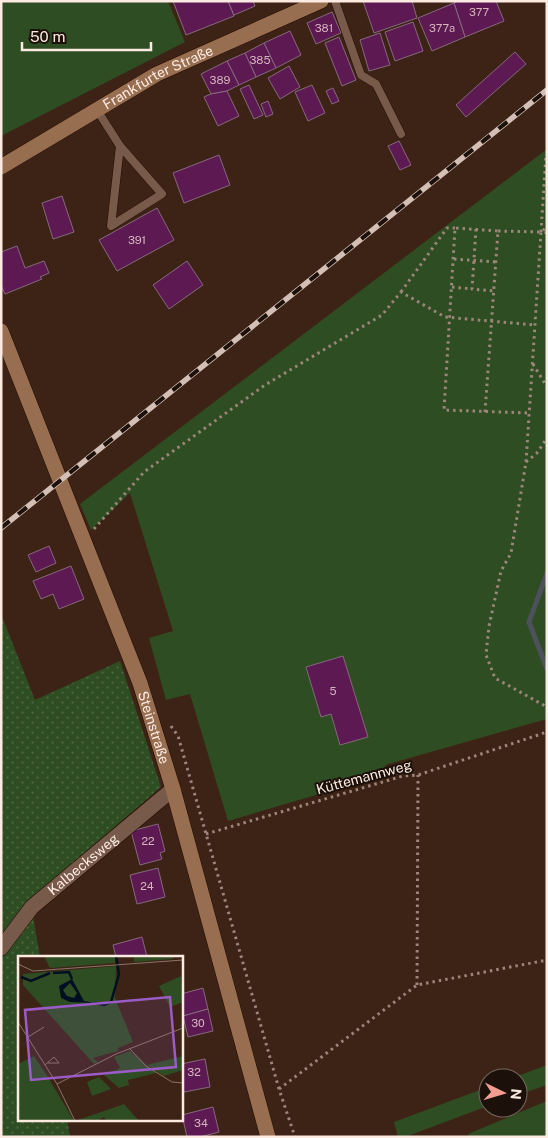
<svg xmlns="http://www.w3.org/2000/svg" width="548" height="1138" viewBox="0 0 548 1138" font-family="'Public Sans',sans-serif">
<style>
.grass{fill:url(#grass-dots)}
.park{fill:#2e4d22}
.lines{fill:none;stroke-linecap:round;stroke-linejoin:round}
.stream{stroke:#4d515c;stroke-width:5}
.building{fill:#5d1952;stroke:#85697e}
.lane-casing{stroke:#230b01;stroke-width:9}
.street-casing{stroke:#230b01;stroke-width:16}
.secondary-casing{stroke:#230b01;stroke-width:16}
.path{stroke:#9c867a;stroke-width:3;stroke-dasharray:2.5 4;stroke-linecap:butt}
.lane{stroke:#785a4b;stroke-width:8}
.street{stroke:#785a4b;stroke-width:15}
.secondary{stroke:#986e51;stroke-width:15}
.rail-casing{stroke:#d3bfb5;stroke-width:5.5}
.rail{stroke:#1b100a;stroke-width:4;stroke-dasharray:11;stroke-linecap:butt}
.labels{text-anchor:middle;stroke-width:4;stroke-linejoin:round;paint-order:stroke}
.number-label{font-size:11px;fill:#d5b6be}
.street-label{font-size:14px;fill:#fdebe2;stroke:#1b100a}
.inset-river{fill:none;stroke:#010f23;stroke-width:2.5}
.inset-road{fill:none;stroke:#8a7367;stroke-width:1}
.view{fill:#9c5cc8;fill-opacity:0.15;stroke:#9c5cc8;stroke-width:2.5}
.inset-edge{fill:none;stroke:#fdebe2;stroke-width:2.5}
</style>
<defs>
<pattern id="grass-dots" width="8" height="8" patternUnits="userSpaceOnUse" patternTransform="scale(1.25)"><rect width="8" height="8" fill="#2e4d22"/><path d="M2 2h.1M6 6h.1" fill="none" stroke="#4d6742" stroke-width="1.8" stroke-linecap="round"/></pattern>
</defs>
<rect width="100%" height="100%" fill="#3d2315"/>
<g class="grass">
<path d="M1 614 35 700 120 661 161 787 33 897 1 938Z"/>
<path d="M33 916 40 957H19V1119H67L70 1137H1V959Z"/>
</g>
<g class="park">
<path d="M1 1H168L185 42 1 136Z"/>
<path d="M547 149V719L385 765 387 774 228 821 190 694 166 700 149 638 173 631 130 493 91 530 80 504Z"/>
<path d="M547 1065V1085L518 1095V1078H512Z"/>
<path d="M488 1087V1106L405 1137H398L394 1122Z"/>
<path d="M547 1101V1137H469L468 1134Z"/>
</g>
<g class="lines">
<path class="stream" d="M547 573 529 622 547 669"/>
</g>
<g class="building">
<path d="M173 1H228L234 16 186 35Z"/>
<path d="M228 1H253L255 6 234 15Z"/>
<path d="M363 1H412L417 18 374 33Z"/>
<path d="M458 1H496L504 21 465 37 454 3Z"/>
<path d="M454 3 465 37 432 51 418 18Z"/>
<path d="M332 12 341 33 316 44 307 23Z"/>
<path d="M413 22 423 51 395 61 385 32Z"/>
<path d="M290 31 301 55 276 68 264 43Z"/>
<path d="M380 33 390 65 369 71 360 40Z"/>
<path d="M339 37 356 80 342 86 325 43Z"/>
<path d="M264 43 276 68 256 77 245 53Z"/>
<path d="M515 52 526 64 466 117 456 105Z"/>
<path d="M245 53 256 77 239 85 227 61Z"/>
<path d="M227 61 239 85 227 91 211 94 201 74Z"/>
<path d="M289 66 300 87 280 99 268 78Z"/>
<path d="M249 85 263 115 254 119 240 89Z"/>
<path d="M312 85 325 113 308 121 295 92Z"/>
<path d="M333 88 339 101 332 104 326 91Z"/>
<path d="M227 91 239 116 218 126 204 97 211 94Z"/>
<path d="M268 101 273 114 266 117 261 104Z"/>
<path d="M399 141 411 165 400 170 388 146Z"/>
<path d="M219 155 230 185 184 203 173 173Z"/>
<path d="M62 196 74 232 53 239 42 203Z"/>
<path d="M157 208 174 240 117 271 99 240Z"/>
<path d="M17 246 25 268 44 261 49 273 40 277 42 279 5 294 1 285V252Z"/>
<path d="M187 261 203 285 169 309 153 285Z"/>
<path d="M49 546 56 563 36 572 28 555Z"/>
<path d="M71 566 84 599 59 609 53 594 41 599 33 581Z"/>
<path d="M343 656 368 737 340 745 331 714 321 717 306 667Z"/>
<path d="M158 824 165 851 160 853 162 859 140 865 131 831Z"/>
<path d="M158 868 165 897 137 904 130 875Z"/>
<path d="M142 937 147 957H116L113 945Z"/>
<path d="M203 988 208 1009 183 1016 181 994Z"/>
<path d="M208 1009 213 1031 188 1037 183 1016Z"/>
<path d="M205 1059 210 1087 184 1092 181 1079V1064Z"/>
<path d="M213 1107 219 1132 200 1137H187L182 1115Z"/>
</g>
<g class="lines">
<g class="lane-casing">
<g id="lane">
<path d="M335 1 361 75 376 84 401 134"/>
<path d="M97 110 120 146 162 194 111 226 120 146"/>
</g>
</g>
<g class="street-casing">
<g id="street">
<path id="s1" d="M1 948 32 907 173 789"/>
</g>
</g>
<g class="secondary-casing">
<g id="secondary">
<path id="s2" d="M1 167 157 74 321 1"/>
<path id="s3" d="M1 331 140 683 173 789 268 1137"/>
</g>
</g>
<g class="path">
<path d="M476 229 472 289 494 291"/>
<path d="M498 231 541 232 547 227"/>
<path d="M541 232 546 154"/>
<path d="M547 233 541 232 526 462 511 553 501 571 489 626 486 655 495 678 547 707"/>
<path d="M454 259 496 262"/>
<path d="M452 287 472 289"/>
<path d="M401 292 447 228H455"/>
<path d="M533 364 547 387"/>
<path d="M485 412 498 231 455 228 444 410 530 413"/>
<path d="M526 462 537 453 547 438"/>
<path d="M94 529 144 472 265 385 382 315 401 292 445 317 535 325"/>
<path d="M171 726 178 736 279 1089 295 1137"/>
<path d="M206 834 403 776 418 775 547 732"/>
<path d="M417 985 418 775"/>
<path d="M279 1089 417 985 547 960"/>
</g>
<use href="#lane" class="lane"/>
<use href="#street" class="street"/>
<use href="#secondary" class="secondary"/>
<g class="rail-casing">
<path id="rail" d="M1 528 547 90"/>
</g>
<use href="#rail" class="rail"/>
</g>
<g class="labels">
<g class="number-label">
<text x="479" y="16">377</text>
<text x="324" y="32">381</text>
<text x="442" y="32">377a</text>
<text x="260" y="64">385</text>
<text x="220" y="84">389</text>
<text x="137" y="244">391</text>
<text x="333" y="695">5</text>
<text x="148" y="845">22</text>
<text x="147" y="890">24</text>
<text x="198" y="1027">30</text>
<text x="194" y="1076">32</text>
<text x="201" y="1127">34</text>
</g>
<g class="street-label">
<text dy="5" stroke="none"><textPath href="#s2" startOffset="181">Frankfurter Straße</textPath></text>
<text dy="5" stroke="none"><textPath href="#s3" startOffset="425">Steinstraße</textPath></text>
<text transform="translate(364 777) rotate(-15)" y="5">Küttemannweg</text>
<text dy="5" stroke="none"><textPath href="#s1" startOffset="118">Kalbecksweg</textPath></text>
</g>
</g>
<g transform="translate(18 956)">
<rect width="165" height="165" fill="#3d2315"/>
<path d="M26 0H97V7L32 12ZM112 95 138 117 110 124 111 129 101 132 86 119 102 112 96 101ZM165 100V114L146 120 129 109ZM81 121 93 133 74 140 69 126ZM106 148 121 165H88L86 161 79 165 60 164Z" fill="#2e4d22"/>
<path d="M116 0H155V3L116 6ZM98 10 97 42 115 86 100 92V95L75 102 80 106 76 108 5 29V18ZM163 20 165 46 152 51 141 30ZM16 100 28 118 56 165H0V108Z" fill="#2e4d22"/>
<path d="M54 23 66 45 77 47 52 46 43 42 41 30ZM52 27 59 37 56 42 49 40 45 34Z" fill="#010f23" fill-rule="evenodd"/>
<path class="inset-river" d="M35 17 51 16 54 23M3 21 13 25 32 17M77 47 86 49 93 46 101 18 98 0"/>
<path class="inset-road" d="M0 8 15 15 165 4M0 9V25M0 66 39 128 57 165M10 81 26 71M112 93 128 110 154 126 165 127M27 109 36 101 41 107H30M39 128 98 98 165 72"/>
<path class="view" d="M152 41 158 111 13 124 7 54Z"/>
<rect width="165" height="165" class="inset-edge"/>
</g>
<rect width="548" height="1138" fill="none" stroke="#fdebe2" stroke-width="5"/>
<g transform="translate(503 1093) rotate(95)"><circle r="24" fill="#1b100a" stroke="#756860"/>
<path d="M0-4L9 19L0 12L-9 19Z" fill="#f59c91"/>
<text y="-8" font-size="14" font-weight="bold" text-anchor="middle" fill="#fdebe2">N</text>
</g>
<path d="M22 42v8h129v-8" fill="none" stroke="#fdebe2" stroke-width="2.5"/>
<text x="30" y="42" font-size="15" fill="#fdebe2" stroke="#1b100a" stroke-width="4" paint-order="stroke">50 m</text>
</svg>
